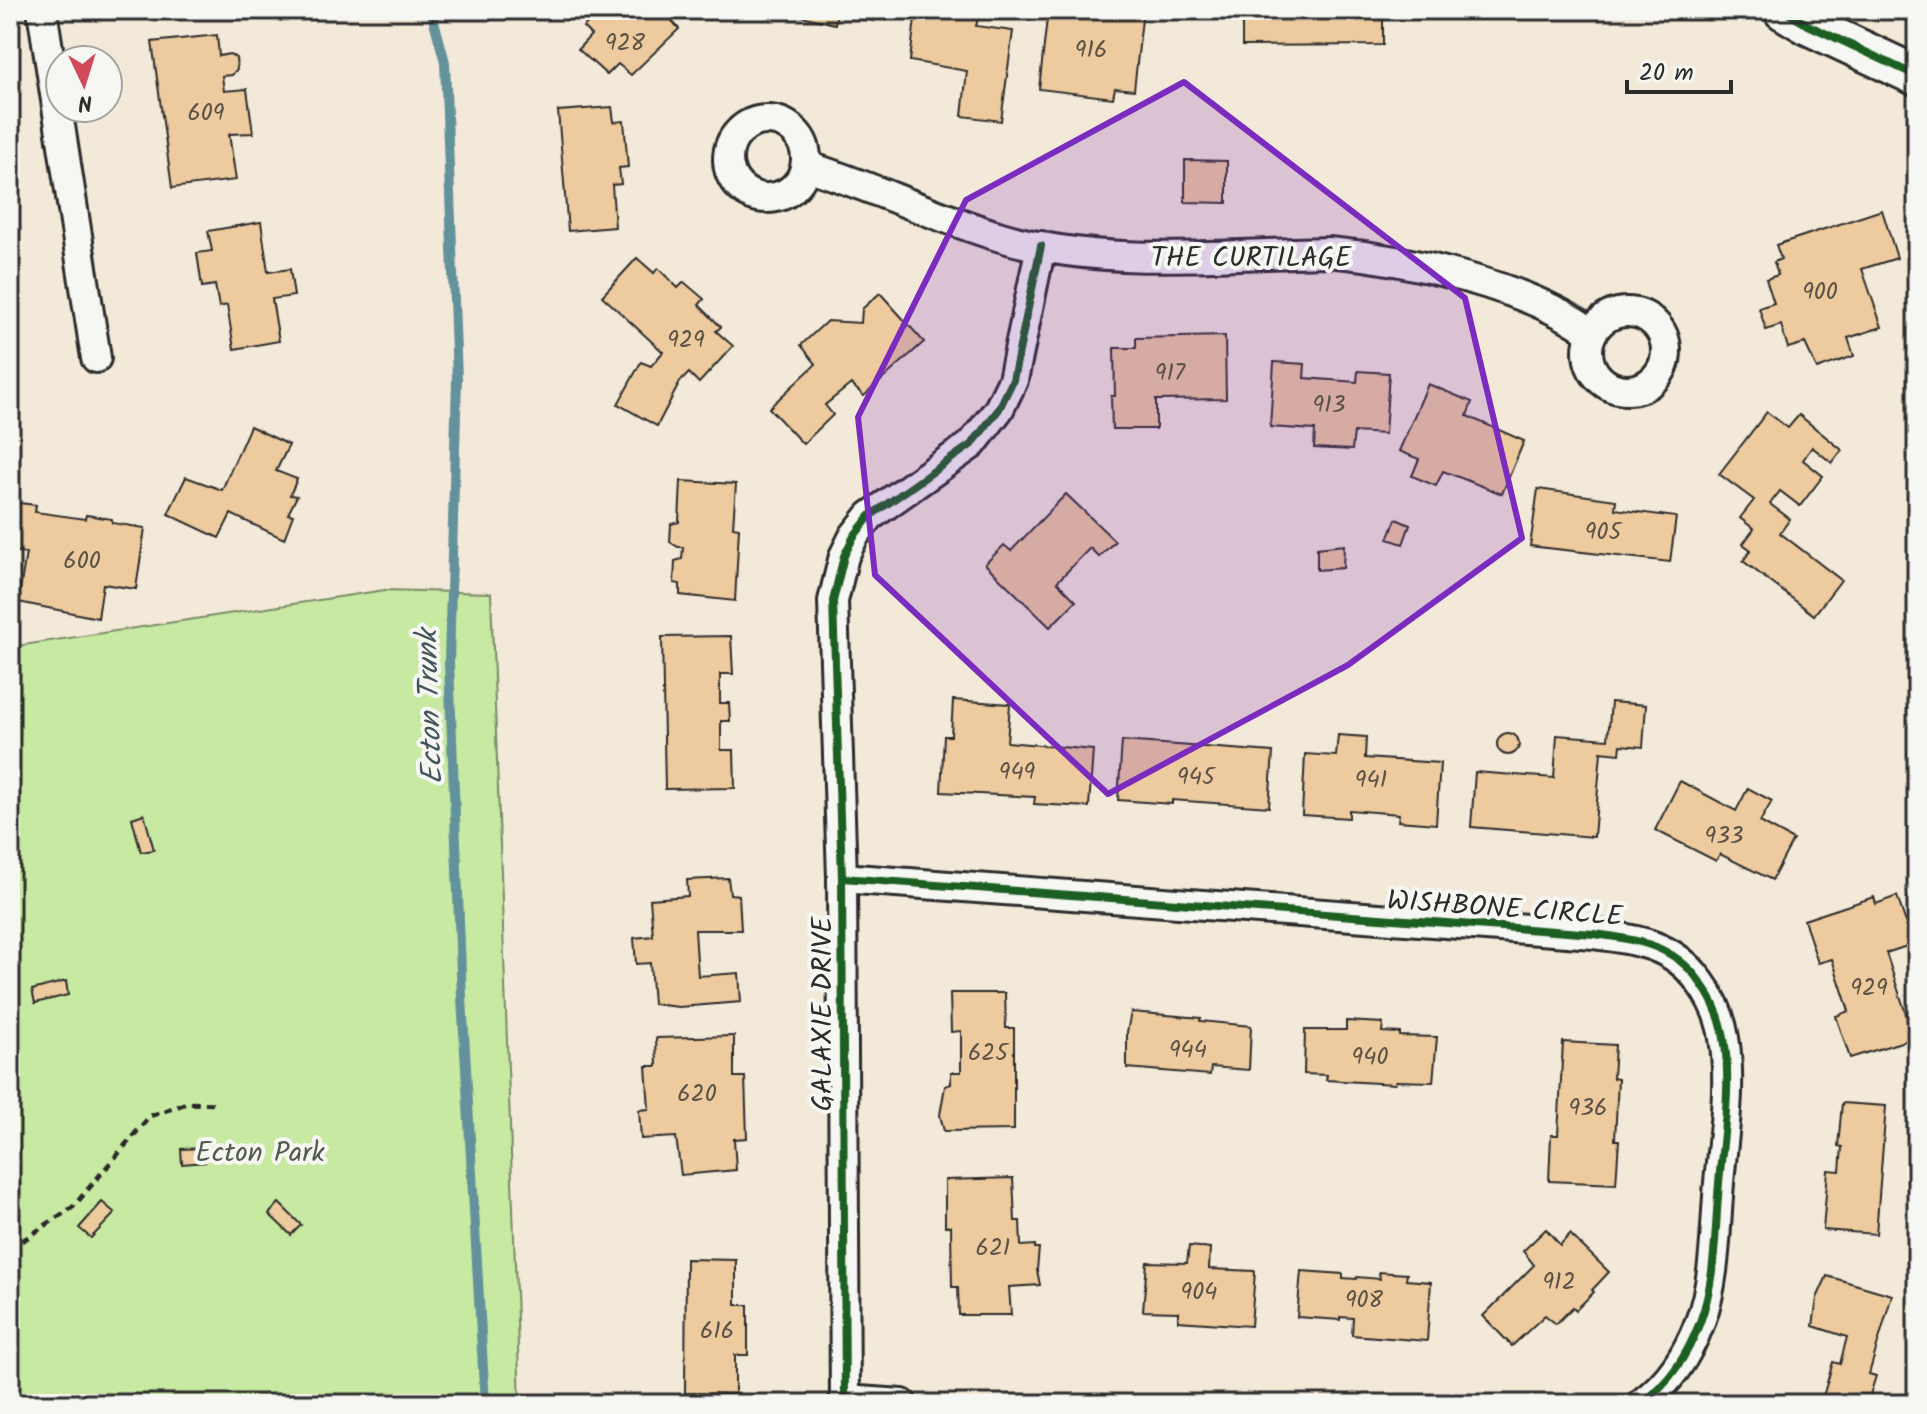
<svg xmlns="http://www.w3.org/2000/svg" width="1927" height="1414" viewBox="0 0 1927 1414" font-family="Kalam,sans-serif">
<style>
.green{fill:#c7e9a2;stroke:#798a66;stroke-width:2}
.lines{fill:none;stroke-linecap:round;stroke-linejoin:round}
.stream{stroke:#63919c;stroke-width:10}
.building{fill:#edcb9e;stroke:#2b2b2b;stroke-width:2}
.minor-casing{stroke:#2b2b2b;stroke-width:34}
.secondary-casing{stroke:#2b2b2b;stroke-width:44}
.path{stroke:#2b2b2b;stroke-width:5;stroke-dasharray:8 6;stroke-linecap:butt}
.minor{stroke:#f6f6f2;stroke-width:28}
.secondary{stroke:#f6f6f2;stroke-width:38}
.cycleway-casing{stroke:#f6f6f2;stroke-width:13}
.cycleway{stroke:#1b5e20;stroke-width:8}
.marked{fill:#7b2cbf;fill-opacity:0.2;stroke:#7b2cbf;stroke-width:6;stroke-linejoin:round}
.labels{text-anchor:middle;stroke-width:8;stroke-linejoin:round;paint-order:stroke}
.number-label{font-size:24px;fill:#5c5348}
.street-label{font-size:28px;fill:#2b2b2b;stroke:#f6f6f2}
.park-label{font-size:28px;fill:#525a49;stroke:#f6f6f2}
.water-label{font-size:30px;font-style:italic;fill:#42565a;stroke:#f6f6f2}
</style>
<rect width="100%" height="100%" fill="#f3e9d9"/>
<filter id="ink" filterUnits="userSpaceOnUse"><feTurbulence type="fractalNoise" baseFrequency=".0125" numOctaves="2"/><feDisplacementMap in="SourceGraphic" scale="16" xChannelSelector="R" yChannelSelector="G"/><feConvolveMatrix kernelMatrix="1 2 1 2 8 2 1 2 1" color-interpolation-filters="sRGB"/></filter>
<g filter="url(#ink)">
<path class="green" d="M385 590 491 593 520 1404H10V647Z"/>
<g class="lines">
<path class="stream" d="M431 10 445 62 457 379 449 662 462 998 485 1404"/>
</g>
<g class="building">
<path d="M603 10H607L615 17 623 10H674L668 16 679 29 631 75 618 64 607 75 578 49 591 35 583 27Z"/>
<path d="M776 10H877L874 21 837 13 835 24Z"/>
<path d="M916 10H952L979 15 976 26 1013 31 1001 121 962 116 967 71 910 61Z"/>
<path d="M1048 10H1143L1134 90 1115 88 1113 98 1039 89Z"/>
<path d="M1242 10H1383V45L1242 46Z"/>
<path d="M217 35 219 56 230 54 236 58 237 69 232 75 222 76 224 91 247 89 253 133 229 134 236 180 172 188 152 42Z"/>
<path d="M612 107 614 122 624 121 628 167 619 168 621 184 612 185 615 227 568 231 558 111Z"/>
<path d="M1185 160 1227 161V203L1185 202Z"/>
<path d="M1882 210 1897 258 1862 269 1882 327 1848 338 1854 356 1817 369 1805 343 1788 348 1781 325 1766 330 1759 308 1774 303 1766 279 1778 275 1774 262 1781 259 1776 245Z"/>
<path d="M261 222 268 272 290 269 294 296 272 299 279 341 234 349 227 305 219 307 215 285 202 287 197 253 212 251 208 231Z"/>
<path d="M637 258 654 273 658 268 678 288 684 282 704 299 699 305 721 327 716 331 733 346 699 383 689 373 680 382 657 426 618 404 641 362 651 366 663 352 602 296Z"/>
<path d="M880 293 924 342 864 396 851 384 825 405 833 415 803 444 769 408 816 364 801 345 827 321 861 323 862 309Z"/>
<path d="M1225 336 1226 399 1156 400V429H1112L1111 396H1115L1114 348H1136V338Z"/>
<path d="M1274 362 1305 364 1304 378 1357 382 1358 371 1389 373 1385 434 1354 432 1352 450 1314 448 1315 430 1270 427Z"/>
<path d="M1428 384 1472 402 1467 416 1524 441 1502 494 1443 471 1436 486 1412 476 1419 459 1399 451Z"/>
<path d="M1767 412 1788 428 1799 415 1842 450 1832 463 1812 447 1803 460 1823 476 1800 506 1780 491 1770 504 1790 519 1780 533 1841 580 1814 615 1743 561 1751 550 1743 544 1754 529 1740 518 1754 500 1719 474Z"/>
<path d="M250 426 289 445 276 471 297 479 290 495 297 496 288 514 293 515 284 539 231 514 219 538 168 514 186 477 222 490Z"/>
<path d="M681 481 736 484 733 527 739 528 735 601 680 595V584L674 583 675 561 682 559 683 547H678L670 542 671 524 679 522Z"/>
<path d="M1538 489 1616 500 1615 509 1676 517 1670 562 1530 546Z"/>
<path d="M1066 494 1115 541 1099 557 1090 548 1057 582 1076 601 1050 627 985 564 1004 545 1011 551Z"/>
<path d="M10 502 36 505 35 512 85 519 86 515 112 519V523L145 528 136 589 103 584 98 618 18 602 26 553 10 551Z"/>
<path d="M1396 519 1410 525 1403 544 1388 539Z"/>
<path d="M1344 545 1343 568 1317 570V548Z"/>
<path d="M731 636 733 674H720V703H729L730 721H721V750H734L735 788 665 789 662 637Z"/>
<path d="M953 700 1010 704 1007 742 1093 750 1089 807 1034 804 1035 797 941 792 944 736H951Z"/>
<path d="M1611 702 1646 705 1643 747 1621 745 1620 754 1601 752 1594 837 1471 827 1475 772 1554 778 1557 735 1608 739Z"/>
<circle cx="1508" cy="744" r="11"/>
<path d="M1338 735 1366 737 1365 758 1440 763 1436 824 1398 821 1399 814 1349 810V818L1302 815 1305 754 1336 756Z"/>
<path d="M1122 741 1273 752 1269 807 1172 800V804L1118 800Z"/>
<path d="M1680 781 1736 811 1748 788 1772 801 1760 822 1793 840 1772 880 1720 854 1716 861 1655 830Z"/>
<path d="M144 814 154 850 141 852 132 818Z"/>
<path d="M728 878 730 894 739 895 741 930H695L698 976 739 973 741 1002 679 1007 653 1004 650 963 636 964 634 938 653 936 650 899 688 896 687 880Z"/>
<path d="M1897 896 1913 944 1886 953 1914 1038 1850 1058 1836 1016 1849 1011 1832 959 1818 963 1804 920 1874 897 1876 904Z"/>
<path d="M66 981 68 995 35 1003 32 990Z"/>
<path d="M950 993H1005L1006 1028H1014V1130L944 1131 940 1115 945 1086 951 1084V1072H961V1031L951 1032Z"/>
<path d="M1131 1012 1201 1018 1200 1021 1251 1026 1249 1070 1211 1067 1210 1075 1127 1068V1032Z"/>
<path d="M1346 1021 1383 1023 1382 1032 1400 1033V1036L1437 1037 1433 1082 1396 1081 1395 1084 1326 1080 1327 1075 1304 1074 1305 1030H1346Z"/>
<path d="M734 1036V1077H745L747 1138 734 1139 736 1170 681 1175 676 1137 641 1139 639 1110 649 1109 646 1066H657L656 1038Z"/>
<path d="M1563 1042 1615 1045 1613 1078 1618 1079 1615 1140H1619L1616 1184 1549 1181 1551 1135H1558Z"/>
<path d="M1842 1103 1886 1106 1876 1234 1823 1230 1828 1170 1840 1171 1842 1147 1838 1146Z"/>
<path d="M204 1148 205 1162 182 1164 181 1149Z"/>
<path d="M1013 1178 1015 1221H1020L1021 1246 1035 1245V1248H1039L1037 1270 1040 1285 1009 1287 1011 1315H959L958 1287H952L951 1226H945V1180Z"/>
<path d="M102 1202 115 1213 91 1238 79 1228Z"/>
<path d="M279 1203 301 1225 291 1235 269 1214Z"/>
<path d="M1546 1229 1560 1245 1570 1234 1609 1272 1592 1290 1594 1292 1576 1310 1573 1307 1556 1324 1545 1315 1512 1346 1483 1316 1534 1265 1523 1251Z"/>
<path d="M1189 1246 1210 1248 1209 1269 1255 1271 1251 1326 1178 1321V1312L1143 1311 1147 1262 1187 1263Z"/>
<path d="M686 1259 736 1260V1305H748V1355H735V1394L685 1393Z"/>
<path d="M1301 1271 1343 1274V1278L1356 1279 1357 1277 1380 1279 1379 1272 1407 1274 1406 1280 1431 1282 1427 1341 1352 1335 1353 1318 1340 1317V1320L1297 1317Z"/>
<path d="M1827 1276 1892 1295 1869 1374 1876 1376 1867 1404H1837L1822 1400 1833 1362 1840 1364 1847 1337 1813 1326 1817 1298Z"/>
</g>
<g class="lines">
<g class="minor-casing">
<g id="minor">
<path d="M42 10 96 358"/>
<circle cx="767" cy="159" r="39"/>
<path d="M806 166C872 186 934 217 1001 237 1103 268 1223 254 1329 252 1408 259 1528 286 1592 333"/>
<circle cx="1627" cy="351" r="39"/>
<path d="M842 878 1594 934C1636 939 1674 945 1700 982 1712 998 1721 1019 1724 1038 1732 1086 1723 1136 1719 1183 1715 1229 1716 1279 1700 1322 1687 1356 1670 1382 1641 1404"/>
<path d="M845 1400 902 1404"/>
<path d="M845 1404 842 878 833 601 844 556 854 536 870 516 972 444 999 409 1013 380 1041 246"/>
</g>
</g>
<g class="secondary-casing">
<path id="secondary" d="M1783 10 1808 25 1917 76"/>
</g>
<path class="path" d="M10 1249 73 1207 150 1116 187 1103 217 1104"/>
<use href="#minor" class="minor"/>
<use href="#secondary" class="secondary"/>
<g class="cycleway-casing">
<g id="cycleway">
<path d="M1783 10 1808 25 1917 76"/>
<path d="M842 878 1594 934C1636 939 1674 945 1700 982 1712 998 1721 1019 1724 1038 1732 1086 1723 1136 1719 1183 1715 1229 1716 1279 1700 1322 1687 1356 1670 1382 1641 1404"/>
<path d="M845 1404 842 878 833 601 844 556 854 536 870 516 972 444 999 409 1013 380 1041 246"/>
</g>
</g>
<use href="#cycleway" class="cycleway"/>
</g>
</g>
<path class="marked" d="M1184 82 1465 298 1522 538 1348 665 1108 794 875 575 858 417 966 200Z"/>
<g class="labels">
<g class="number-label">
<text x="625" y="50">928</text>
<text x="1091" y="57">916</text>
<text x="206" y="120">609</text>
<text x="1820" y="299">900</text>
<text x="686" y="347">929</text>
<text x="1170" y="380">917</text>
<text x="1329" y="412">913</text>
<text x="1603" y="539">905</text>
<text x="82" y="568">600</text>
<text x="1017" y="779">949</text>
<text x="1196" y="784">945</text>
<text x="1371" y="787">941</text>
<text x="1724" y="843">933</text>
<text x="1869" y="995">929</text>
<text x="1188" y="1057">944</text>
<text x="988" y="1060">625</text>
<text x="1370" y="1064">940</text>
<text x="697" y="1101">620</text>
<text x="1588" y="1115">936</text>
<text x="993" y="1255">621</text>
<text x="1559" y="1289">912</text>
<text x="1199" y="1299">904</text>
<text x="1364" y="1307">908</text>
<text x="717" y="1338">616</text>
</g>
<g class="street-label">
<text x="1251" y="266">THE CURTILAGE</text>
<text transform="translate(1505 907) rotate(4)" y="10">WISHBONE CIRCLE</text>
<text transform="translate(821 1014) rotate(-90)" y="10">GALAXIE DRIVE</text>
</g>
<g class="park-label">
<text x="260" y="1161">Ecton Park</text>
</g>
<g class="water-label">
<text transform="translate(429 707) rotate(-92)" y="10">Ecton Trunk</text>
</g>
</g>
<rect width="1927" height="1414" fill="none" stroke="#f6f6f2" stroke-width="40"/>
<rect x="20" y="20" width="1887" height="1374" fill="none" stroke="#2b2b2b" stroke-width="3" filter="url(#ink)"/>
<g transform="translate(84 84) rotate(176)"><circle r="38" fill="#f6f6f2" stroke="#a5a5a2" stroke-width="2"/>
<path d="M0-6L14 30L0 20L-14 30Z" fill="#d1495b"/>
<text y="-12" font-size="22" font-weight="bold" text-anchor="middle" fill="#2b2b2b">N</text>
</g>
<path d="M1627 80v12h104v-12" fill="none" stroke="#2b2b2b" stroke-width="4"/>
<text x="1639" y="80" font-size="24" fill="#2b2b2b" stroke="#f6f6f2" stroke-width="6" paint-order="stroke">20 m</text>
</svg>
